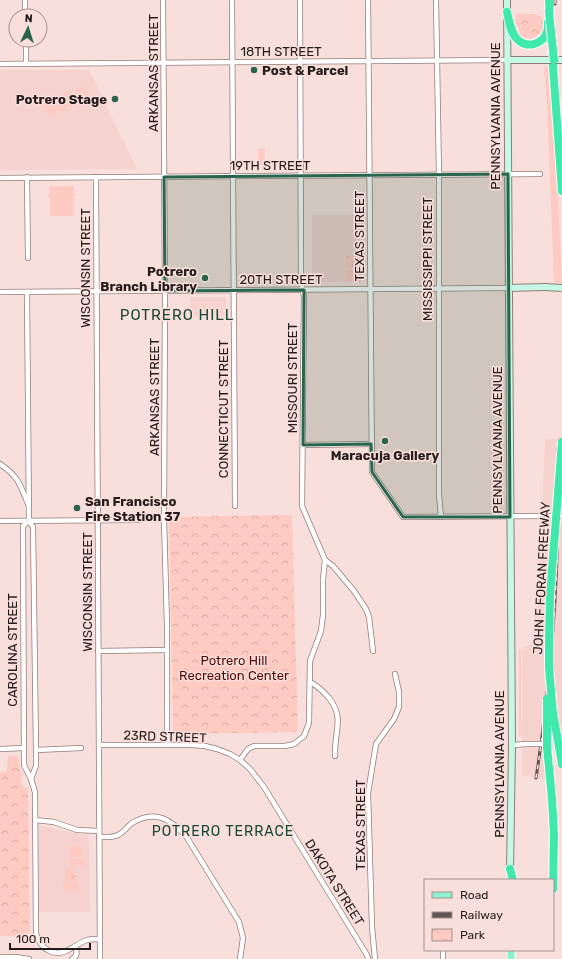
<svg xmlns="http://www.w3.org/2000/svg" width="562" height="959" viewBox="0 0 562 959" font-family="Rubik,sans-serif">
<style>
.built{fill:#f5d2cd}
.green{fill:#ffcac2}
.park{fill:url(#park-crowns)}
.lines{fill:none;stroke-linecap:round;stroke-linejoin:round}
.street-casing{stroke:#927b77;stroke-width:6}
.secondary-casing{stroke:#927b77;stroke-width:8}
.primary-casing{stroke:#fff;stroke-width:9}
.highway-casing{stroke:#fff;stroke-width:10}
.street{stroke:#fff;stroke-width:4.5}
.secondary{stroke:#c6f8e6;stroke-width:6}
.primary{stroke:#8cf1cd;stroke-width:7}
.highway{stroke:#40e8ab;stroke-width:8}
.rail-casing{stroke:#625452;stroke-width:3}
.rail{stroke:#f9dfdb;stroke-width:1.5;stroke-dasharray:4.5;stroke-linecap:butt}
.street-bridge-casing{stroke:#927b77;stroke-width:6;stroke-linecap:butt}
.secondary-bridge-casing{stroke:#927b77;stroke-width:8;stroke-linecap:butt}
.highway-bridge-casing{stroke:#fff;stroke-width:10;stroke-linecap:butt}
.street-bridge{stroke:#fff;stroke-width:4.5}
.secondary-bridge{stroke:#c6f8e6;stroke-width:6}
.highway-bridge{stroke:#40e8ab;stroke-width:8}
.marked{fill:#2b644c;fill-opacity:0.2;stroke:#2b644c;stroke-width:3;stroke-linejoin:round}
.poi-dot{fill:#2b644c;stroke:#f9dfdb;stroke-width:1.5}
.labels{text-anchor:middle;stroke-width:3;stroke-linejoin:round;paint-order:stroke}
.street-label{font-size:13px;fill:#241b1a;stroke:#f9dfdb}
.poi-label{font-size:13px;font-weight:bold;fill:#241b1a;stroke:#f9dfdb;text-anchor:start}
.park-label{font-size:13px;fill:#530807;stroke:#f9dfdb}
.neighbourhood-label{font-size:14px;letter-spacing:1px;fill:#174532;stroke:#f9dfdb}
.quarter-label{font-size:15px;letter-spacing:1px;fill:#174532;stroke:#f9dfdb}
</style>
<defs>
<pattern id="park-crowns" width="20" height="18" patternUnits="userSpaceOnUse"><rect width="20" height="18" fill="#ffcac2"/><path d="M2 6a3 3 0 1 1 6 0M12 15a3 3 0 1 1 6 0" fill="none" stroke="#daada6"/></pattern>
</defs>
<rect width="100%" height="100%" fill="#f9dfdb"/>
<g class="built">
<path d="M0 70H89L137 169 0 170Z"/>
<rect x="312" y="215" width="49" height="67"/>
<path d="M190 297H226V316H191Z"/>
<path d="M545 439H562V737H554L547 780 522 775V649L533 643 542 512Z"/>
<path d="M39 825 77 834 89 835 90 912H39Z"/>
</g>
<g class="green">
<path d="M549 66 558 193 562 283H554L547 105 544 67Z"/>
<path d="M84 86 89 100 80 103 75 90Z"/>
<path d="M73 90 78 104 69 107 64 94Z"/>
<path d="M62 94 68 108 59 112 53 98Z"/>
<path d="M52 98 57 112 48 116 43 102Z"/>
<path d="M49 186H74V193L76 194 73 198 74 209H75V211H73V216H50V198L48 195 50 193Z"/>
<rect x="345" y="270" width="16" height="12"/>
<rect x="519" y="650" width="2" height="86"/>
<rect x="70" y="846" width="11" height="11"/>
<rect x="70" y="859" width="15" height="7"/>
<rect x="63" y="882" width="15" height="9"/>
</g>
<g class="park">
<path d="M517 14H537L538 16H541V18L544 19 542 31C535 40 527 41 519 34L520 32 515 21Z"/>
<path d="M258 149H265L264 165H258Z"/>
<rect x="346" y="256" width="13" height="12"/>
<path d="M292 515 298 732 173 734 169 517Z"/>
<path d="M8 756H18L20 768 23 776 20 779 24 788 28 787 30 932 20 936H0V772L7 771Z"/>
<rect x="65" y="869" width="11" height="12"/>
</g>
<g class="lines">
<g class="street-casing">
<g id="street">
<path d="M25 0V16"/>
<path d="M163 0 165 291 164 519 167 626V745"/>
<path d="M232 0 235 506"/>
<path d="M368 0 372 472 403 517 545 516"/>
<path d="M436 0 439 175V494L441 517"/>
<path d="M26 40V63"/>
<path d="M0 64 507 60"/>
<path d="M27 177 28 258"/>
<path d="M96 177 100 959"/>
<path d="M0 178 540 174"/>
<path d="M0 292 508 288"/>
<path d="M27 292 29 521 33 527 36 750V766L31 779"/>
<path d="M303 445 371 444"/>
<path d="M0 464C18 476 20 484 28 504"/>
<path d="M0 521 139 520"/>
<path d="M29 521 23 526 24 765 31 779 35 792 36 934C41 950 55 958 70 949 76 946 81 942 87 940 91 939 96 939 100 939"/>
<path d="M325 560 333 566 354 591 366 609 369 617 373 651"/>
<path d="M98 651 167 650"/>
<path d="M310 682C318 686 323 691 329 698 345 718 334 732 335 756"/>
<path d="M99 745H192L205 746 217 749 230 754 240 760 250 769 264 787 367 955 368 959"/>
<path d="M512 745 527 744"/>
<path d="M0 749 24 748"/>
<path d="M36 750 81 748"/>
<path d="M240 760 248 749 254 746H285L294 744 304 736 309 723 310 661 321 631 323 615V579L325 560 302 506 304 296 301 282 300 0"/>
<path d="M35 820 54 822 77 830 99 831"/>
<path d="M99 837C105 837 112 838 118 835 124 832 127 827 132 823 155 809 170 819 186 836L239 922 243 938 240 959"/>
<path d="M443 950V959"/>
<path d="M0 957H15L29 959"/>
<path d="M72 959C78 956 77 952 75 946"/>
<path d="M375 959 372 927 368 793 376 744 394 719 399 707V692L395 674"/>
</g>
</g>
<g class="secondary-casing">
<g id="secondary">
<path d="M507 0 512 745 510 872"/>
<path d="M507 60H544"/>
<path d="M508 288 545 287"/>
</g>
</g>
<g class="primary-casing">
<path id="primary" d="M511 950V959"/>
</g>
<g class="highway-casing">
<g id="highway">
<path d="M549 0 550 19"/>
<path d="M507 12C509 21 511 35 519 41 528 48 542 44 546 34 548 31 548 26 548 22"/>
<path d="M552 53 562 191"/>
<path d="M552 799 554 834 553 889"/>
<path d="M510 869 513 880"/>
</g>
</g>
<use href="#street" class="street"/>
<use href="#secondary" class="secondary"/>
<use href="#primary" class="primary"/>
<use href="#highway" class="highway"/>
<g class="rail-casing">
<g id="rail">
<path d="M555 0V4"/>
<path d="M536 778C553 669 560 560 558 449"/>
</g>
</g>
<use href="#rail" class="rail"/>
<g class="street-bridge-casing">
<g id="street-bridge">
<path d="M545 516H562"/>
<path d="M527 744H549"/>
</g>
</g>
<g class="secondary-bridge-casing">
<g id="secondary-bridge">
<path d="M544 60H562"/>
<path d="M545 287 562 288"/>
</g>
</g>
<g class="highway-bridge-casing">
<g id="highway-bridge">
<path d="M549 12 554 60"/>
<path d="M562 442 550 595 549 644V668L553 713 562 764"/>
<path d="M547 699V747L552 799"/>
</g>
</g>
<use href="#street-bridge" class="street-bridge"/>
<use href="#secondary-bridge" class="secondary-bridge"/>
<use href="#highway-bridge" class="highway-bridge"/>
</g>
<path class="marked" d="M508 174 510 517H403L372 472 371 444 303 445 304 290 165 291 164 177Z"/>
<g class="poi-dot">
<circle cx="254" cy="70" r="4"/>
<circle cx="115" cy="99" r="4"/>
<circle cx="205" cy="278" r="4"/>
<circle cx="385" cy="441" r="4"/>
<circle cx="77" cy="508" r="4"/>
</g>
<g class="labels">
<g class="street-label">
<text x="281" y="56">18TH STREET</text>
<text transform="translate(153 73) rotate(-90)" y="5">ARKANSAS STREET</text>
<text transform="translate(495 116) rotate(-90)" y="5">PENNSYLVANIA AVENUE</text>
<text x="270" y="170">19TH STREET</text>
<text transform="translate(359 236) rotate(-90)" y="5">TEXAS STREET</text>
<text transform="translate(427 259) rotate(-90)" y="5">MISSISSIPPI STREET</text>
<text transform="translate(85 268) rotate(-90)" y="5">WISCONSIN STREET</text>
<text x="281" y="284">20TH STREET</text>
<text transform="translate(292 378) rotate(-90)" y="5">MISSOURI STREET</text>
<text transform="translate(154 397) rotate(-90)" y="5">ARKANSAS STREET</text>
<text transform="translate(223 409) rotate(-90)" y="5">CONNECTICUT STREET</text>
<text transform="translate(497 440) rotate(-90)" y="5">PENNSYLVANIA AVENUE</text>
<text transform="translate(541 578) rotate(-87)" y="5">JOHN F FORAN FREEWAY</text>
<text transform="translate(87 592) rotate(-90)" y="5">WISCONSIN STREET</text>
<text transform="translate(12 650) rotate(-90)" y="5">CAROLINA STREET</text>
<text transform="translate(165 736) rotate(2)" y="5">23RD STREET</text>
<text transform="translate(499 764) rotate(-90)" y="5">PENNSYLVANIA AVENUE</text>
<text transform="translate(360 825) rotate(-90)" y="5">TEXAS STREET</text>
<text transform="translate(335 882) rotate(58)" y="5">DAKOTA STREET</text>
</g>
<g class="poi-label">
<text x="262" y="75">Post &amp; Parcel</text>
<text x="107" y="104" text-anchor="end">Potrero Stage</text>
<text x="197" y="276" text-anchor="end">Potrero<tspan x="197" dy="15">Branch Library</tspan></text>
<text x="385" y="460" text-anchor="middle">Maracuja Gallery</text>
<text x="85" y="506">San Francisco<tspan x="85" dy="15">Fire Station 37</tspan></text>
</g>
<g class="park-label">
<text x="234" y="665">Potrero Hill<tspan x="234" dy="15">Recreation Center</tspan></text>
</g>
<g class="neighbourhood-label">
<text x="223" y="836">POTRERO TERRACE</text>
</g>
<g class="quarter-label">
<text x="177" y="320">POTRERO HILL</text>
</g>
</g>
<rect x="424" y="879" width="130" height="72" fill="#f9dfdb" stroke="#a4918e"/>
<rect x="432" y="892" width="20" height="6" fill="#8cf1cd" stroke="#a4918e"/>
<text x="460" y="899" font-size="12" fill="#241b1a">Road</text>
<rect x="432" y="912" width="20" height="6" fill="#625452" stroke="#a4918e"/>
<text x="460" y="919" font-size="12" fill="#241b1a">Railway</text>
<rect x="432" y="929" width="20" height="12" fill="url(#park-crowns)" stroke="#a4918e"/>
<text x="460" y="939" font-size="12" fill="#241b1a">Park</text>
<g transform="translate(28 28) rotate(4)"><circle r="19" fill="#f9dfdb" stroke="#a4918e"/>
<path d="M0-3L7 15L0 10L-7 15Z" fill="#2b644c"/>
<text y="-6" font-size="11" font-weight="bold" text-anchor="middle" fill="#241b1a">N</text>
</g>
<path d="M10 943v6h80v-6" fill="none" stroke="#241b1a" stroke-width="2"/>
<text x="16" y="943" font-size="12" fill="#241b1a" stroke="#f9dfdb" stroke-width="3" paint-order="stroke">100 m</text>
</svg>
